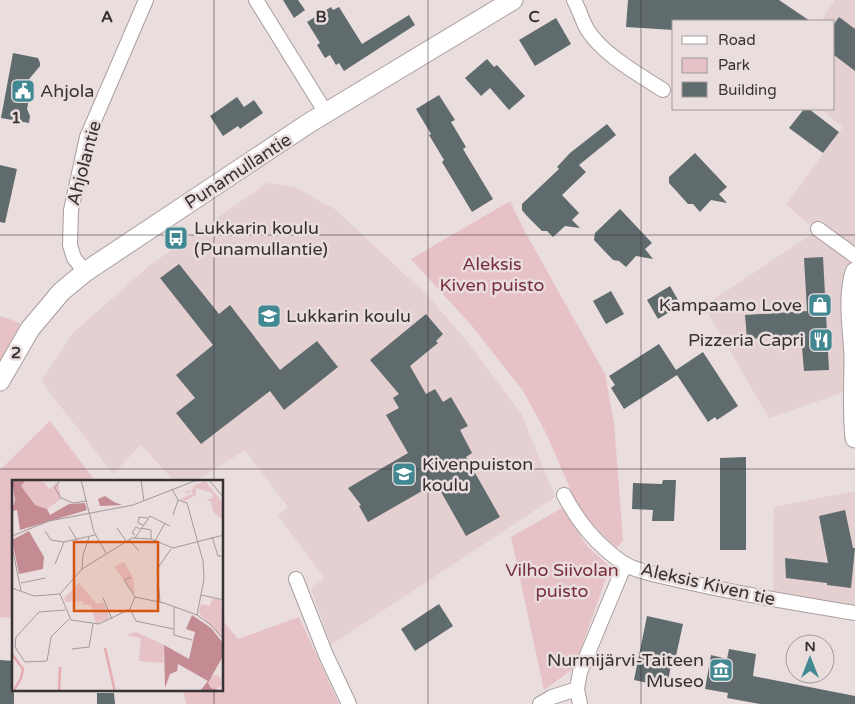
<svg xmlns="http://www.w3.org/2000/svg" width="855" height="704" viewBox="0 0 855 704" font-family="'Varela Round',sans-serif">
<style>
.built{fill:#e4cfd1}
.green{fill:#e6c1c5}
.building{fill:#606b6d}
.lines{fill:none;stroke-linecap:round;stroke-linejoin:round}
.street-casing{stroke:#a99d9e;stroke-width:16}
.secondary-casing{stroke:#a99d9e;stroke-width:21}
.street{stroke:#fff;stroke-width:14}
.secondary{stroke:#fff;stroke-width:19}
.grid{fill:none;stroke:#373233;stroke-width:1;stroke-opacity:0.55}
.labels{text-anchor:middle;stroke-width:5;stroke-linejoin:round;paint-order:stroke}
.poi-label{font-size:18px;fill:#373233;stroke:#eaddde;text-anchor:start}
.street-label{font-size:18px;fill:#373233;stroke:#eaddde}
.park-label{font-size:18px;fill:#772f3d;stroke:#eaddde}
.inset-river{fill:none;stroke:#e6aab1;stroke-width:2.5}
.inset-road{fill:none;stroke:#a2999a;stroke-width:1}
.view{fill:#d65510;fill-opacity:0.15;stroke:#d65510;stroke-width:2.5}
.inset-edge{fill:none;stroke:#373233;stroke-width:2.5}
.grid-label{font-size:16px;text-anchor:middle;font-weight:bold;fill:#373233;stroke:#eaddde;stroke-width:5;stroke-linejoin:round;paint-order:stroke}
</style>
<rect width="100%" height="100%" fill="#eaddde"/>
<g class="built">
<path d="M835 0H855V438L844 392 769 418 704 306 818 230 806 222 786 204 843 127 820 109H834V21H821Z"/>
<path d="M267 183 295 187 336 210 430 298 470 345 521 413 555 497 331 645 311 589 324 578 278 515 288 507 245 450 196 481 175 482 141 445 113 474 41 381 73 333 149 266Z"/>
<path d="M855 491V613L773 599 774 507Z"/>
</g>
<g class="green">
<path d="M510 201 525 232 605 374 614 423 623 540 617 548C602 535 589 523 578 507L546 433 523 391 472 326 411 259Z"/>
<path d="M0 316 15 321 20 324 0 362Z"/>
<path d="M50 421 95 481 14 482V618L0 617V470Z"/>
<path d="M562 508 587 546 610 567 574 668 544 690 511 537Z"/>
<path d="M299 617 339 704H186L183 690H222L223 621 238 639Z"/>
</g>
<g class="building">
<path d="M283 0H298L305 10 294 18Z"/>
<path d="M628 0H779L810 21H674V30L626 27Z"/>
<path d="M331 7 333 10 339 7 362 44 409 15 415 25 344 71 339 63 336 65 330 55 325 58 317 45 320 43 307 22Z"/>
<path d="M839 17 855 29V71L834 55V24Z"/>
<path d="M556 18 571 44 535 66 519 40Z"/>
<path d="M13 53 38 58 40 63V66L25 84 32 85 27 109 30 116 29 123 1 118Z"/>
<path d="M487 59 494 67 497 65 525 96 509 110 490 88 481 96 465 78Z"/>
<path d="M439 95 455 120 451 122 466 147 463 149 493 199 472 212 442 162 444 160 429 135 431 134 416 109Z"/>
<path d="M237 97 244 107 254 100 263 113 240 129 238 126 223 136 210 116Z"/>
<path d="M804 109H809L839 132 823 153 789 128Z"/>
<path d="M607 124 616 135 579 165 586 172 562 195 579 213 572 220 580 228 565 226 553 237 547 231H542L527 216 522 210V204L559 169 557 167 570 153Z"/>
<path d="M695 153 727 187 719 194 727 203 711 200 700 212 693 204H688L669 183V177Z"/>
<path d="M0 165 17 169 5 223 0 222Z"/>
<path d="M620 209 652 243 645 249 653 259 636 256 626 267 619 261 613 260 594 240 595 233Z"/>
<path d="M823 257 829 370 804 371 801 336 747 339 745 315 807 311 804 258Z"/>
<path d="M179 264 219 314 230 305 280 370 317 341 338 367 284 410 270 391 201 444 176 413 195 398 176 375 213 345 160 278Z"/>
<path d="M670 286 681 305 658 319 647 300Z"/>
<path d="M611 291 624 314 606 324 593 301Z"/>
<path d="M426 314 443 334 436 341 438 343 410 366 426 394 435 389 443 402 451 397 468 426 460 430 472 453 466 457 500 517 466 536 436 483 368 522 359 506 361 505 348 488 408 453 386 415 399 408 393 398 399 394 370 360Z"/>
<path d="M659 344 676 370 703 352 738 406 717 420 715 417 708 422 677 375 624 409 611 388 615 385 609 376Z"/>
<path d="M746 457V550H720V458Z"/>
<path d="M663 480H676L674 521H652L653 510 632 509 633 483 662 484Z"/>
<path d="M845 510 853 548H855L851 588 827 585V583L786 578 785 558 828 563 819 516Z"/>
<path d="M439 604 453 626 415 651 401 629Z"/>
<path d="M647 616 683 624 674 665H671L667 687 634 680Z"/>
<path d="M729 649 756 654 753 676 855 696V704H760L727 698 728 693 705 689 711 655 727 659Z"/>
<path d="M0 660 14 661V704H0Z"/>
<path d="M97 693H114L115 704H97Z"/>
</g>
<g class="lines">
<g class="street-casing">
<g id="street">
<path d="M256 0 326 113"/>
<path d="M574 0C579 9 582 20 587 29 602 54 638 74 663 90"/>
<path d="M818 229 855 256"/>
<path d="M85 272 74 258 70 245 71 210 87 137 146 0"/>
<path d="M564 495C579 523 596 544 623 563 637 572 662 576 678 580 737 594 796 603 855 613"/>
<path d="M296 579 326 655 349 704"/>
<path d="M540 704 552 697 577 689"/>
<path d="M580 704 577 689 580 672 625 564"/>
</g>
</g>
<g class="secondary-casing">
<g id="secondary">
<path d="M855 272C847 299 853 329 854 357 854 383 852 412 855 438"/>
<path d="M0 381 30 329 61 292 85 272 309 123 513 0"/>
</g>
</g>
<use href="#street" class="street"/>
<use href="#secondary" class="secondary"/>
</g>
<path class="grid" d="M214 0V482M428 0V704M641 0V704M0 235H855M0 469H855M214 690V704"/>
<defs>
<g id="civic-square" transform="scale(1.25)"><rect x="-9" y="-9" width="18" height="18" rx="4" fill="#418892" stroke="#eaddde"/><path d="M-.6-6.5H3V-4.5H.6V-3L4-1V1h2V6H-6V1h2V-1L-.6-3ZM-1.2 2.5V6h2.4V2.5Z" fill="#fff"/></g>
<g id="bus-square" transform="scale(1.25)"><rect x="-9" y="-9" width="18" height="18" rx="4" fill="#418892" stroke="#eaddde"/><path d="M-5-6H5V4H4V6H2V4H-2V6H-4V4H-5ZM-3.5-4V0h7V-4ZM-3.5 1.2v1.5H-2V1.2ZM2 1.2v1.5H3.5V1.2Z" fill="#fff"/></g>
<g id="shop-square" transform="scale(1.25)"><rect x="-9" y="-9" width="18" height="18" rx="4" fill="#418892" stroke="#eaddde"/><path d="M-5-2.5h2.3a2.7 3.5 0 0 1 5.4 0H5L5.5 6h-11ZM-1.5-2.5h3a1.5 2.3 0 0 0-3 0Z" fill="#fff"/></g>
<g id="school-square" transform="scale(1.25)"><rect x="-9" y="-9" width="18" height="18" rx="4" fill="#418892" stroke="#eaddde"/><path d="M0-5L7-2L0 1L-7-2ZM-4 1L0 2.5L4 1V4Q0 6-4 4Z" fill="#fff"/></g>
<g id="restaurant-square" transform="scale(1.25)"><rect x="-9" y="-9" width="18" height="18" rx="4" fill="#418892" stroke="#eaddde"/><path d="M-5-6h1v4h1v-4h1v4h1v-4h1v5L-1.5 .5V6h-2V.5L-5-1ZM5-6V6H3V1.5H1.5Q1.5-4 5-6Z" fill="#fff"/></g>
<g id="museum-square" transform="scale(1.25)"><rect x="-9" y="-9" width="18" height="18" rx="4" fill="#418892" stroke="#eaddde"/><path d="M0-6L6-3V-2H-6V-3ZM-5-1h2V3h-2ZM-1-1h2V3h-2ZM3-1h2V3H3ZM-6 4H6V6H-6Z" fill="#fff"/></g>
</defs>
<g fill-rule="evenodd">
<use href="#civic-square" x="23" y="91"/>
<use href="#bus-square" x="176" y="238"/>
<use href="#shop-square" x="820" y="305"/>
<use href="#school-square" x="269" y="316"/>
<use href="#restaurant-square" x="821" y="340"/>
<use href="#school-square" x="404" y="474"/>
<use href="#museum-square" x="721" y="670"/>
</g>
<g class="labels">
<g class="poi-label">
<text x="40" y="97">Ahjola</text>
<text x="194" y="234">Lukkarin koulu<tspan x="194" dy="21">(Punamullantie)</tspan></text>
<text x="802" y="311" text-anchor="end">Kampaamo Love</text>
<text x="286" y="322">Lukkarin koulu</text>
<text x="804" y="346" text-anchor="end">Pizzeria Capri</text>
<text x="422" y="470">Kivenpuiston<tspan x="422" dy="21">koulu</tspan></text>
<text x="704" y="666" text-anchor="end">Nurmijärvi-Taiteen<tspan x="704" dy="21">Museo</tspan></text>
</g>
<g class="street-label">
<text transform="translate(84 163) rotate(-75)" y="6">Ahjolantie</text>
<text transform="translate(238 171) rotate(-33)" y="6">Punamullantie</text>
<text transform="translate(708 584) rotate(13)" y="6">Aleksis Kiven tie</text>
</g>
<g class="park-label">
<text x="492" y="270">Aleksis<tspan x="492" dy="21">Kiven puisto</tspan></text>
<text x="562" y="576">Vilho Siivolan<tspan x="562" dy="21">puisto</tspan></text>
</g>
</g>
<g transform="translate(12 480)">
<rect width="211" height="211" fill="#eaddde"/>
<path d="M14 0H30L37 9 46 2 49 19 35 29 23 25 9 6ZM193 1 211 23V36L208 38 201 31 199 21H194L201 17 200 13 184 8V15L173 21 167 19 181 14 180 11 174 14 173 12 180 10 182 6 164 13ZM112 82 121 98 123 115 102 87ZM67 103 85 124 91 122 98 138 84 144 79 125 70 124 71 121 54 122 52 118ZM200 118 209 120 211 158 187 133 189 124 198 126ZM124 152 152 165 151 183 127 181 129 158 115 155ZM196 202a7 7 0 1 1 14 0a7 7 0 1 1-14 0Z" fill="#e6c1c5"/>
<path d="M0 0H14L9 6 23 25 35 29 38 35 57 24 73 23 75 30 8 50 5 30 0 31 3 20ZM93 16 102 22 110 25 88 26 86 19ZM17 51 32 77 31 89 7 94 0 60ZM180 135 199 148 211 163V176L196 203 199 208 211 211H188L196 201 166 184 165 191 158 194 153 208 152 165 177 179 183 152 174 149Z" fill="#c58b92"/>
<path class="inset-river" d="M93 168 103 212M0 174 11 189 9 198 1 212M47 212 48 187"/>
<path class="inset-road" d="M48 0 43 8 49 18 61 23 74 21M69 0 82 52 94 73M129 0 132 21M197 0 212 18M160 9 166 20 175 23 191 81 192 99 185 135M161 35 166 20M131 45 126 43 127 37 136 38M57 47 65 60M105 48 114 61M129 48 139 50V59M33 51 39 60 52 62 83 55M123 55 120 53 124 47 128 49M0 56 37 41 121 25 185 0M200 57 206 76H211M123 58 138 36 158 46M117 59 127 71M143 61 153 43M0 66 9 111M43 84 52 62M70 89 71 75 77 57M119 97 112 100 123 117 152 123 185 135 199 145 212 160M9 103 33 98M0 108 22 116 48 114 70 89 120 58 139 59 161 68 212 55M48 114 59 140 87 144 118 129M189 115 212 120M123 117 118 129 124 141 161 149M91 118 100 139M148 122 145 89 159 69M162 127V155L180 160M53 130 27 132 4 157 3 167 13 182 35 181 39 157 57 139M60 169 77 167 81 144"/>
<path class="view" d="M62 62H146V131H62Z"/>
<rect width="211" height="211" class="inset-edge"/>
</g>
<g class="grid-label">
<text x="107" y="22">A</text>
<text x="321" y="22">B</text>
<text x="534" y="22">C</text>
<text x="16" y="123">1</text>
<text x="16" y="358">2</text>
</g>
<rect x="672" y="20" width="162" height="90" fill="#eaddde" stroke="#a2999a"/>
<rect x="682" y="36" width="25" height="8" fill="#ffffff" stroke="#a2999a"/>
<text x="718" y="45" font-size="15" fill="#373233">Road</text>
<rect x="682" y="58" width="25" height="15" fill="#e6c1c5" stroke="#a2999a"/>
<text x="718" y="70" font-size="15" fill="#373233">Park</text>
<rect x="682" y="82" width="25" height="15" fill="#606b6d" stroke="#a2999a"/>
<text x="718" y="95" font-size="15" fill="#373233">Building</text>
<g transform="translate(810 659)"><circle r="24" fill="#eaddde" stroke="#a2999a"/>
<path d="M0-4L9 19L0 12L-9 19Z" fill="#418892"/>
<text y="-8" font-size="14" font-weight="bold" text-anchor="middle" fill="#373233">N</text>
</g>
</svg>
